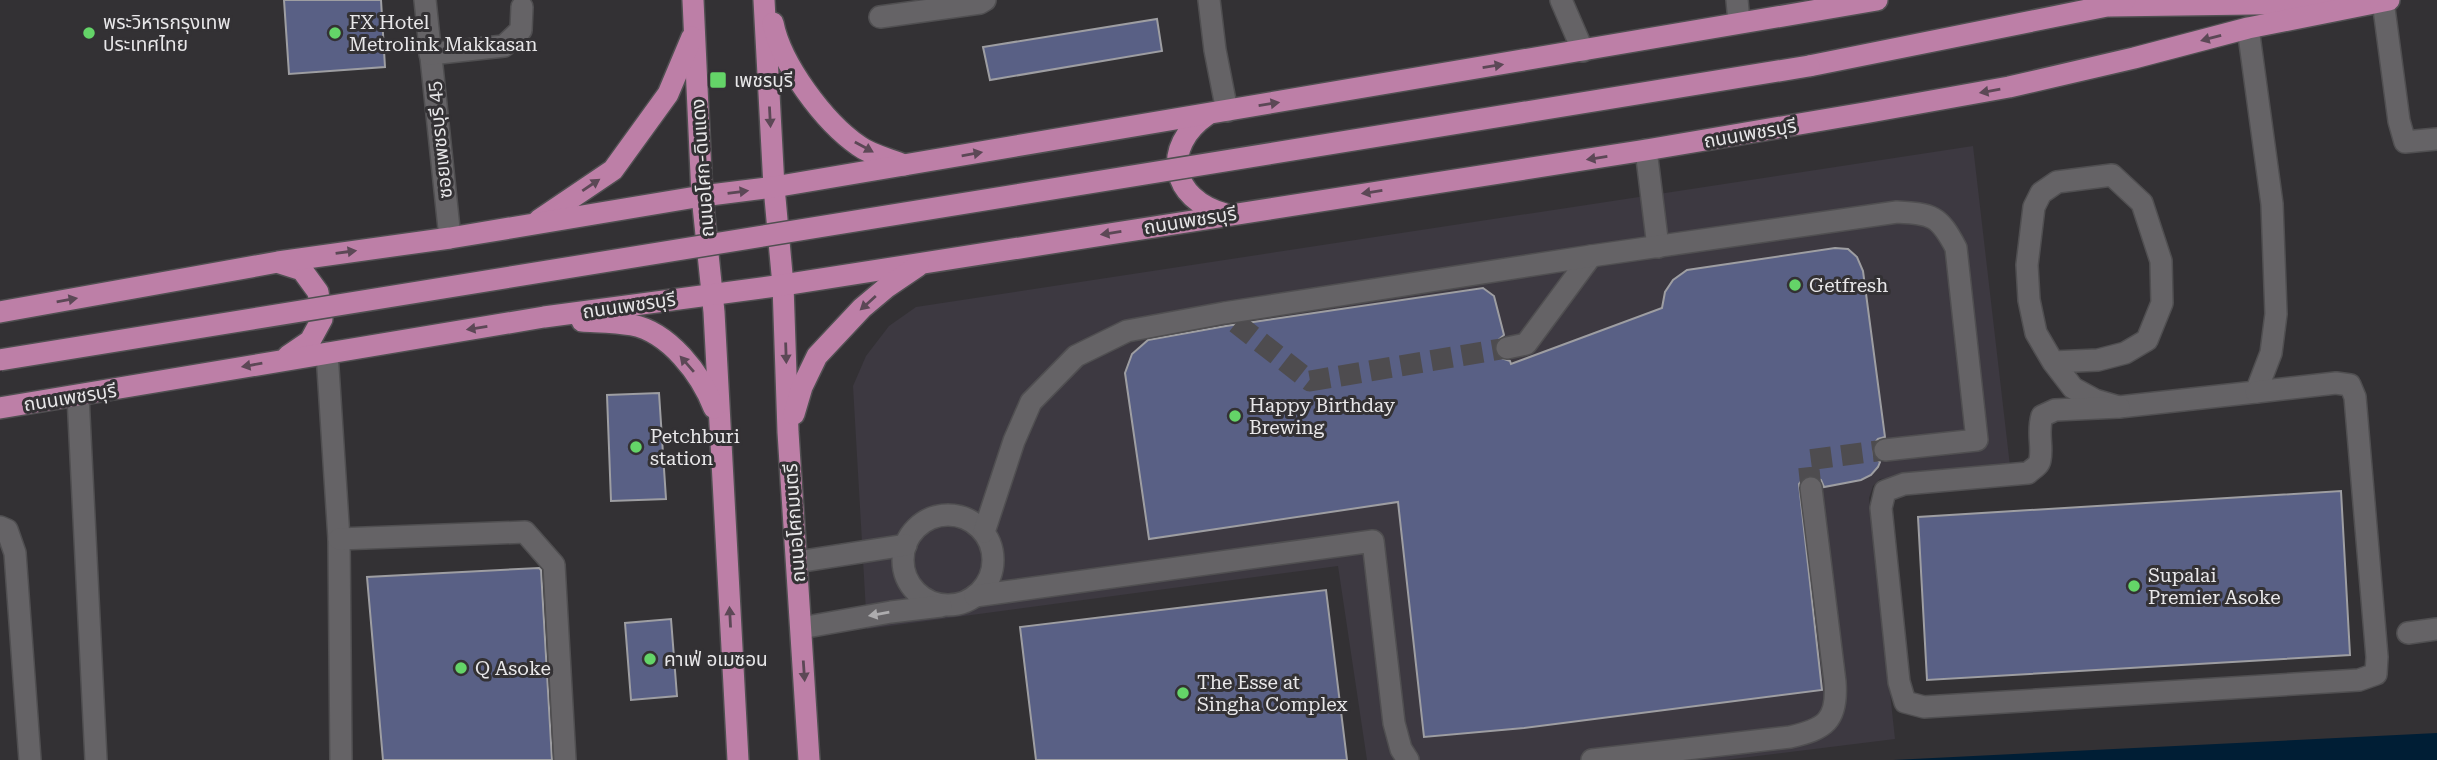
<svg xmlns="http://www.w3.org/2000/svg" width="2437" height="760" viewBox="0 0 2437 760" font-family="'Roboto Serif','Noto Sans Thai',serif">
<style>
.built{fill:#3d3941}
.water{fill:#001e35}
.building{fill:#596085;stroke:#9e9ea2;stroke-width:2}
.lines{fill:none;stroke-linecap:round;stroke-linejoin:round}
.minor-tunnel{stroke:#4e4c4f;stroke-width:21;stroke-dasharray:21 10;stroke-linecap:butt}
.minor-casing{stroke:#504f51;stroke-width:24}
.major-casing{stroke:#504f51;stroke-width:24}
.minor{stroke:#656366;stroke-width:21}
.major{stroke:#bd7fa7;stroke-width:21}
.major-bridge-casing{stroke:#504f51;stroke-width:24;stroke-linecap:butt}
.major-bridge{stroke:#bd7fa7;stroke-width:21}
.oneway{fill:#5c4856}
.oneway2{fill:#adacae}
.poi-dot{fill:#64d468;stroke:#333134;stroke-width:2.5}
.labels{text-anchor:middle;stroke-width:6;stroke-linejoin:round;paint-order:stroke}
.poi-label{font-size:19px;fill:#e8e7e9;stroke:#333134;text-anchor:start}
.street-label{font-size:19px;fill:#e8e7e9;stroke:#333134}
</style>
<rect width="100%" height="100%" fill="#333134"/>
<path class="built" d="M1973 146 2010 466 1880 479 1873 486 1869 498 1895 739 1725 760H1367L1338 566 867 629 853 386 866 356 889 326 916 307Z"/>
<path class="water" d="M2437 733V760H1893Z"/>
<g class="building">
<path d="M284 0H381L385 67 289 74Z"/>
<path d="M1157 19 1162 51 990 80 983 47Z"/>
<path d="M1835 248 1848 249 1857 257 1863 271 1885 437 1878 439 1873 445 1874 457 1880 462 1878 467 1871 475 1861 480 1824 487 1821 480 1810 475 1804 477 1799 484 1822 690 1524 728 1424 737 1398 502 1149 539 1125 373 1132 354 1148 340 1226 326 1483 288 1494 296 1504 335 1495 343 1494 351 1498 357 1510 361 1511 364 1662 308 1665 292 1673 280 1687 270Z"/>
<path d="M659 393 666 499 611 501 607 395Z"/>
<path d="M2341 491 2350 655 1927 680 1918 517Z"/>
<path d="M539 568 541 570 552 760H383L367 577Z"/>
<path d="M1326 590 1347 760H1036L1020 627Z"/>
<path d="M671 619 677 696 631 700 625 623Z"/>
</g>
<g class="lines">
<g class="minor-tunnel">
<path d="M1236 323 1310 381 1507 348"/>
<path d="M1811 488 1808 460 1885 450"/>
</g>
<g class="minor-casing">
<g id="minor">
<path d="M425 0 450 238"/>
<path d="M1209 0 1215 50 1227 111"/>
<path d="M1561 0 1583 51"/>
<path d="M1737 0 1739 22"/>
<path d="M2383 1 2399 121 2405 142 2437 139"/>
<path d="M880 17 980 3 985 0"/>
<path d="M430 54 504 46 521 30 522 7"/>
<path d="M1646 150 1658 247"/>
<path d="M1507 348 1526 344 1591 256"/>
<path d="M327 353 339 539 341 760"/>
<path d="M2053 362 2098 360 2125 353 2147 340 2162 303 2161 261 2142 203 2112 175 2057 182 2041 193 2034 207 2027 265 2029 300 2036 333 2053 362 2073 388 2095 400 2119 407 2256 392 2271 353 2276 314 2272 204 2248 28"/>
<path d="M78 396 96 760"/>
<path d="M2119 407 2055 410 2042 416C2037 433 2043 446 2040 460 2039 466 2032 469 2028 473L1904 484 1885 491 1881 508 1899 682 1905 702 1924 707 2359 680 2376 674 2377 657 2355 397 2350 385 2336 383 2256 392"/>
<circle cx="948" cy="560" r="45"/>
<path d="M0 527 7 530 15 553 30 760"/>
<path d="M984 532 1014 441 1031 402 1076 356 1127 331 1224 313 1591 256 1897 212C1932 214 1939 215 1956 248L1977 440 1885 450"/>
<path d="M339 539 525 532 554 565 565 760"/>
<path d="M797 562 906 545"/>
<path d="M975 596 1373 541 1394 723 1401 749 1408 760"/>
<path d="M801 628 891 612 941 606"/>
<path d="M2408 633 2437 629"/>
<path d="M1592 760 1790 737C1825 729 1838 721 1835 682L1811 488"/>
</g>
</g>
<g class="major-casing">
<g id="major">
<path d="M693 0 702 196 714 312 738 760"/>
<path d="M764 0 774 187 783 285 788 432 809 760"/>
<path d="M2110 6 2326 3"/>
<path d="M773 23C781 64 824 122 859 146 871 155 890 159 904 165"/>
<path d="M1809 66 2107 6 2125 0"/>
<path d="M1207 115C1161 147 1170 199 1225 214"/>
<path d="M539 220 613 170 668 94 692 37"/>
<path d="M280 263 302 270 318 292 322 319 310 341 288 356"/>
<path d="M0 312 278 262 450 238 702 196 774 187 1877 0"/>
<path d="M582 321C598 322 616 322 632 325 669 332 701 374 714 408"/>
<path d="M0 408 544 317 783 285 1646 150 1870 112 2009 87 2134 58 2248 28 2389 0"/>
<path d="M794 414 802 387 817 356 862 308 887 287 918 266"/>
</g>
</g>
<use href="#minor" class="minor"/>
<use href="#major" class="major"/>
<g class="major-bridge-casing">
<path id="major-bridge" d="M0 360 1809 66"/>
</g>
<use href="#major-bridge" class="major-bridge"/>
</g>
<defs><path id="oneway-solid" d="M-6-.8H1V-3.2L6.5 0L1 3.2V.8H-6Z" transform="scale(1.75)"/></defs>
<g class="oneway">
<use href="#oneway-solid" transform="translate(2211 38) rotate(165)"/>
<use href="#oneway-solid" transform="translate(1493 66) rotate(-9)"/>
<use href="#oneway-solid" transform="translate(1990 91) rotate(170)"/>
<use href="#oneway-solid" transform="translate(1269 104) rotate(-9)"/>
<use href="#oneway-solid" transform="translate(770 117) rotate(87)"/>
<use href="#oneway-solid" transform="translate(864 147) rotate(29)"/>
<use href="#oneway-solid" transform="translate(972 154) rotate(-10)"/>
<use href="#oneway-solid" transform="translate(1597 158) rotate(171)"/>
<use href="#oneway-solid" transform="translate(591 185) rotate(-34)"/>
<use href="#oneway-solid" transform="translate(738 192) rotate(-7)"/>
<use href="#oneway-solid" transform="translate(1372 192) rotate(171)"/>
<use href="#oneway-solid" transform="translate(1111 233) rotate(171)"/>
<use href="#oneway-solid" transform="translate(346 252) rotate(-8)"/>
<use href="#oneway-solid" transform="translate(67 300) rotate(-10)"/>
<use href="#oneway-solid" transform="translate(868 303) rotate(138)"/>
<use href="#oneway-solid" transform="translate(477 328) rotate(171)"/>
<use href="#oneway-solid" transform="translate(786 353) rotate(88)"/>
<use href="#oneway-solid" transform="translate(687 364) rotate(-131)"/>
<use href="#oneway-solid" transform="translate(252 365) rotate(170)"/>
<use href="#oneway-solid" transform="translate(730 617) rotate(-93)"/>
<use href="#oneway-solid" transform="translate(804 671) rotate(86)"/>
</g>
<use class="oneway2" href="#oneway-solid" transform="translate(879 614) rotate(170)"/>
<g class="poi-dot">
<circle cx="89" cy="33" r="7"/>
<circle cx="335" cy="33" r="7"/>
<rect x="709" y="71" width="18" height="18" rx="3.5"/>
<circle cx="1795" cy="285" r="7"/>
<circle cx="1235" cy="416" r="7"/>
<circle cx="636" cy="447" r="7"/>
<circle cx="2134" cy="586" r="7"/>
<circle cx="650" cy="659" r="7"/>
<circle cx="461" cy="668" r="7"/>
<circle cx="1183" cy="693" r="7"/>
</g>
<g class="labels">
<g class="poi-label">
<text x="103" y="29">พระวิหารกรุงเทพ<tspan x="103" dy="22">ประเทศไทย</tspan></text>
<text x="349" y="29">FX Hotel<tspan x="349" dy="22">Metrolink Makkasan</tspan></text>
<text x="734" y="87">เพชรบุรี</text>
<text x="1809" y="292">Getfresh</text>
<text x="1249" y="412">Happy Birthday<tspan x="1249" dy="22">Brewing</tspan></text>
<text x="650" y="443">Petchburi<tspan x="650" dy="22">station</tspan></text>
<text x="2148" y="582">Supalai<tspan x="2148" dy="22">Premier Asoke</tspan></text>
<text x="664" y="666">คาเฟ่ อเมซอน</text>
<text x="475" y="675">Q Asoke</text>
<text x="1197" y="689">The Esse at<tspan x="1197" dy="22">Singha Complex</tspan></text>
</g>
<g class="street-label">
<text transform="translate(1750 133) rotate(-10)" y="7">ถนนเพชรบุรี</text>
<text transform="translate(439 140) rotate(-96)" y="7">ซอยเพชรบุรี 45</text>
<text transform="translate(702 168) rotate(-94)" y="7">ถนนอโศก-ดินแดง</text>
<text transform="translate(1190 220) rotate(-9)" y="7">ถนนเพชรบุรี</text>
<text transform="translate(629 305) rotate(-8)" y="7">ถนนเพชรบุรี</text>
<text transform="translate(70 397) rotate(-9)" y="7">ถนนเพชรบุรี</text>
<text transform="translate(794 523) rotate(-94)" y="7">ถนนอโศกมนตรี</text>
</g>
</g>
</svg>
